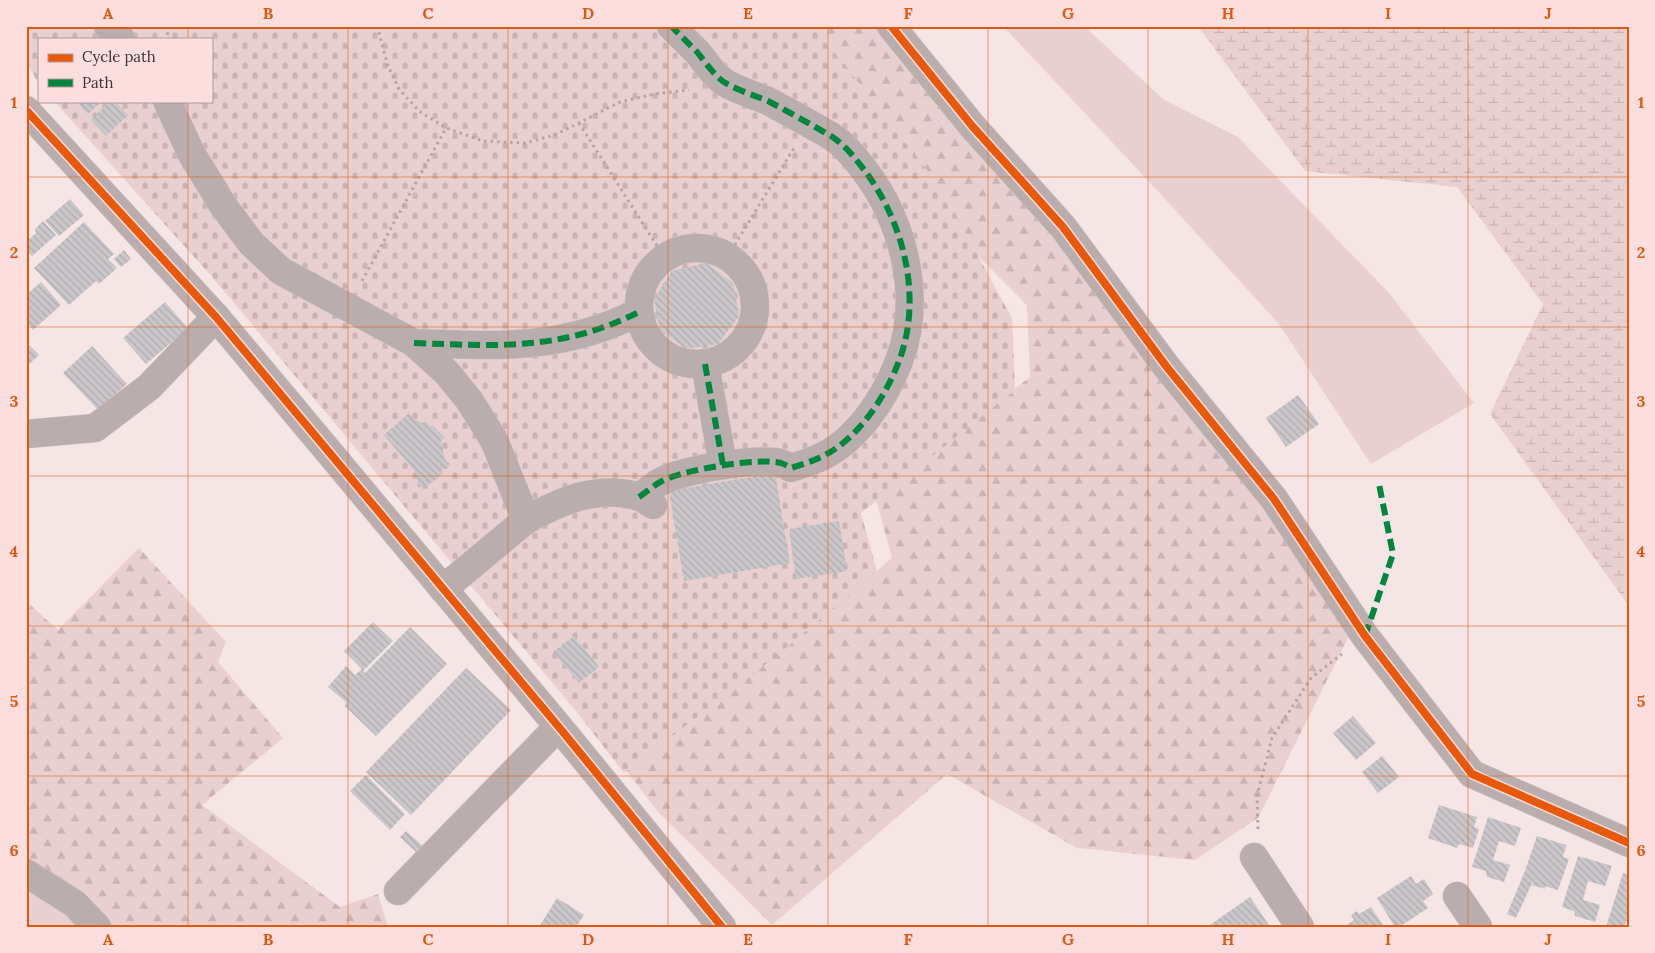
<svg xmlns="http://www.w3.org/2000/svg" width="1655" height="953" viewBox="0 0 1655 953" font-family="Lora,serif">
<style>
.green{fill:#e9d0d0}
.forest{fill:url(#forest-firs)}
.wetland{fill:url(#wetland-marsh)}
.cemetery{fill:url(#cemetery-stones)}
.building{fill:url(#building-back-hatch)}
.lines{fill:none;stroke-linecap:round;stroke-linejoin:round}
.minor-casing{stroke:#cfc3c3;stroke-width:29}
.path{stroke:#b2a5a6;stroke-width:3;stroke-dasharray:2.5 4;stroke-linecap:butt}
.minor{stroke:#baadad;stroke-width:28}
.quiet{stroke:#00873e;stroke-width:6;stroke-dasharray:12 6;stroke-linecap:butt}
.cycleway-casing{stroke:#fcdedf;stroke-width:11}
.cycleway{stroke:#e8590c;stroke-width:8}
.grid{fill:none;stroke:#e0570e;stroke-width:1;stroke-opacity:0.55}
.neatline{fill:none;stroke:#e0570e;stroke-width:2}
.grid-label{font-size:16px;text-anchor:middle;font-weight:bold;fill:#e0570e}
</style>
<defs>
<pattern id="forest-firs" width="22" height="20" patternUnits="userSpaceOnUse" patternTransform="scale(1.25)"><rect width="22" height="20" fill="#e9d0d0"/><path d="M5 1l3.5 6h-7zM16 11l3.5 6h-7z" fill="#c9b3b3"/></pattern>
<pattern id="wetland-marsh" width="20" height="14" patternUnits="userSpaceOnUse" patternTransform="scale(1.25)"><rect width="20" height="14" fill="#e9d0d0"/><path d="M1 5h8M5 5V1M11 12h8M15 12V8" fill="none" stroke="#c9b3b3"/></pattern>
<pattern id="cemetery-stones" width="16" height="16" patternUnits="userSpaceOnUse" patternTransform="scale(1.25)"><rect width="16" height="16" fill="#e9d0d0"/><path d="M2 7V4a2 2 0 0 1 4 0v3zM10 15v-3a2 2 0 0 1 4 0v3z" fill="#c9b3b3"/></pattern>
<pattern id="building-back-hatch" width="6" height="6" patternUnits="userSpaceOnUse" patternTransform="scale(1.25)"><rect width="6" height="6" fill="#cac7cb"/><path d="M-1 5l2 2M0 0l6 6M5-1l2 2" fill="none" stroke="#afabaf"/></pattern>
</defs>
<rect width="100%" height="100%" fill="#f5e5e5"/>
<g class="green">
<path d="M1003 26H1084L1163 99 1238 137 1389 293 1474 403 1371 464 1279 324 1155 188Z"/>
<path d="M26 888 67 912 81 927H26Z"/>
</g>
<g class="forest">
<path d="M644 26H879L1019 195 1268 508 1350 634 1258 818 1195 860 1077 848 947 774 772 925 659 813 589 723 780 652 892 558 876 499 1030 377 1027 305 957 235Z"/>
<path d="M139 548 226 642 218 662 283 738 202 805 340 907 378 894 388 927H109L76 892 26 857V601L58 630Z"/>
</g>
<path class="wetland" d="M1193 26H1629V606L1490 414 1543 304 1457 187 1305 171 1200 29Z"/>
<path class="cemetery" d="M26 26H814L941 188 1012 318 1015 390 861 513 877 571 774 658 624 773 576 711 213 278 54 101H211V39H39V85L26 61Z"/>
<g class="building">
<path d="M76 101H102L88 114Z"/>
<path d="M110 101H115L128 115 106 136 91 120Z"/>
<path d="M70 199 84 215 59 236 45 221Z"/>
<path d="M43 221 56 235 32 256 26 250V242L36 233 35 229Z"/>
<path d="M84 222 114 254 108 259 117 268 99 284 96 281 69 305 34 268Z"/>
<path d="M124 250 131 259 121 267 114 259Z"/>
<path d="M706 263 733 283 739 316 718 344 686 349 660 330 654 299 672 271Z"/>
<path d="M41 282 61 305 33 330 26 322V295Z"/>
<path d="M165 302 188 328 146 364 123 338Z"/>
<path d="M26 342 39 355 26 367Z"/>
<path d="M92 346 127 384 98 410 63 373Z"/>
<path d="M1298 395 1319 424 1286 447 1266 418Z"/>
<path d="M409 413 415 420 431 426 432 425 445 438 441 440 445 460 450 464 441 471 443 474 427 486 418 487 417 474 384 435Z"/>
<path d="M775 473 790 563 684 581 669 491Z"/>
<path d="M839 521 847 571 796 579 789 529Z"/>
<path d="M373 622 393 641 363 671 365 673 410 627 447 664 376 736 345 706 346 702 328 687 346 666 355 675 362 669 344 651Z"/>
<path d="M574 636 599 667 579 683 553 652Z"/>
<path d="M466 668 511 710 411 815 366 772Z"/>
<path d="M1353 716 1376 743 1356 760 1333 733Z"/>
<path d="M1382 756 1399 777 1378 793 1362 772Z"/>
<path d="M366 775 405 814 390 830 350 791Z"/>
<path d="M1439 805 1477 817 1474 827 1479 829 1473 848 1459 844 1457 848 1428 838Z"/>
<path d="M1488 817 1521 828 1515 846 1499 841 1493 860 1510 865 1504 882 1487 877 1486 871 1472 867Z"/>
<path d="M406 831 424 847 417 853 400 837Z"/>
<path d="M1537 836 1566 845 1563 857 1569 859 1558 890 1545 886V889L1532 885 1534 879 1516 918 1507 914 1525 871Z"/>
<path d="M1578 856 1612 866 1605 886 1588 881 1583 900 1600 905 1595 922 1575 916 1574 911 1562 907Z"/>
<path d="M1623 873 1629 875V915L1624 927H1606Z"/>
<path d="M1411 876 1416 884 1424 879 1433 894 1423 901 1428 908 1399 927H1395L1377 898Z"/>
<path d="M1250 897 1269 925 1266 927H1207Z"/>
<path d="M557 898 584 915 576 927H539Z"/>
<path d="M1371 907 1384 927H1344L1354 920 1351 915 1357 911 1359 914Z"/>
</g>
<g class="lines">
<g class="minor-casing">
<g id="minor">
<path d="M108 26 121 39"/>
<path d="M891 26 973 127 1063 227 1166 366 1274 499 1365 636 1472 774 1629 843"/>
<path d="M167 101 191 153 224 207 252 244 281 271 414 343 447 373 469 400 494 440 526 520 443 589"/>
<path d="M26 110 216 317 563 732 722 927"/>
<circle cx="697" cy="306" r="58"/>
<path d="M414 343C498 346 561 351 639 312"/>
<path d="M705 364 723 465"/>
<path d="M26 434 95 428 149 387 216 317"/>
<path d="M639 497C647 492 654 485 662 481 683 470 758 457 781 463 784 464 788 466 791 468 800 465 810 462 819 458 857 441 885 398 899 361 923 298 904 223 865 171 856 159 844 144 831 136 810 124 789 112 768 101 756 96 728 87 720 79 712 72 705 62 698 53 689 44 680 35 671 26"/>
<path d="M526 520C561 501 596 485 637 496 642 497 648 502 653 505"/>
<path d="M1254 857 1300 927"/>
<path d="M26 873 75 904 97 927"/>
<path d="M398 891 558 727"/>
<path d="M1457 896 1478 927"/>
</g>
</g>
<g class="path">
<path d="M167 26 168 39"/>
<path d="M377 26 388 66 399 89 419 111 446 128 483 141 525 143 555 135 620 102 655 94 689 90"/>
<path d="M579 123 664 257"/>
<path d="M728 256 794 148"/>
<path d="M362 281 446 128"/>
<path d="M1258 829 1257 796 1272 738 1311 678 1342 654"/>
</g>
<use href="#minor" class="minor"/>
<g class="quiet">
<path d="M414 343C498 346 561 351 639 312"/>
<path d="M705 364 723 465"/>
<path d="M639 497C647 492 654 485 662 481 683 470 758 457 781 463 784 464 788 466 791 468 800 465 810 462 819 458 857 441 885 398 899 361 923 298 904 223 865 171 856 159 844 144 831 136 810 124 789 112 768 101 756 96 728 87 720 79 712 72 705 62 698 53 689 44 680 35 671 26"/>
<path d="M1365 636 1393 554 1379 484"/>
</g>
<g class="cycleway-casing">
<g id="cycleway">
<path d="M891 26 973 127 1063 227 1166 366 1274 499 1365 636 1472 774 1629 843"/>
<path d="M26 110 216 317 563 732 722 927"/>
</g>
</g>
<use href="#cycleway" class="cycleway"/>
</g>
<path class="grid" d="M188 26V39M348 26V927M508 26V927M668 26V927M828 26V927M988 26V927M1148 26V927M1308 26V927M1468 26V927M188 101V927M26 177H1629M26 327H1629M26 476H1629M26 626H1629M26 776H1629"/>
<rect width="1655" height="953" fill="none" stroke="#fcdedf" stroke-width="55"/>
<rect x="38" y="38" width="175" height="65" fill="#fcdedf" stroke="#b09999"/>
<rect x="48" y="54" width="25" height="8" fill="#e8590c" stroke="#b09999"/>
<text x="82" y="62" font-size="15" fill="#3f3131">Cycle path</text>
<rect x="48" y="79" width="25" height="8" fill="#00873e" stroke="#b09999"/>
<text x="82" y="88" font-size="15" fill="#3f3131">Path</text>
<rect x="28" y="28" width="1600" height="898" class="neatline"/>
<g class="grid-label">
<text x="108" y="19">A</text>
<text x="268" y="19">B</text>
<text x="428" y="19">C</text>
<text x="588" y="19">D</text>
<text x="748" y="19">E</text>
<text x="908" y="19">F</text>
<text x="1068" y="19">G</text>
<text x="1228" y="19">H</text>
<text x="1388" y="19">I</text>
<text x="1548" y="19">J</text>
<text x="14" y="108">1</text>
<text x="1641" y="108">1</text>
<text x="14" y="258">2</text>
<text x="1641" y="258">2</text>
<text x="14" y="407">3</text>
<text x="1641" y="407">3</text>
<text x="14" y="557">4</text>
<text x="1641" y="557">4</text>
<text x="14" y="707">5</text>
<text x="1641" y="707">5</text>
<text x="14" y="856">6</text>
<text x="1641" y="856">6</text>
<text x="108" y="945">A</text>
<text x="268" y="945">B</text>
<text x="428" y="945">C</text>
<text x="588" y="945">D</text>
<text x="748" y="945">E</text>
<text x="908" y="945">F</text>
<text x="1068" y="945">G</text>
<text x="1228" y="945">H</text>
<text x="1388" y="945">I</text>
<text x="1548" y="945">J</text>
</g>
</svg>
